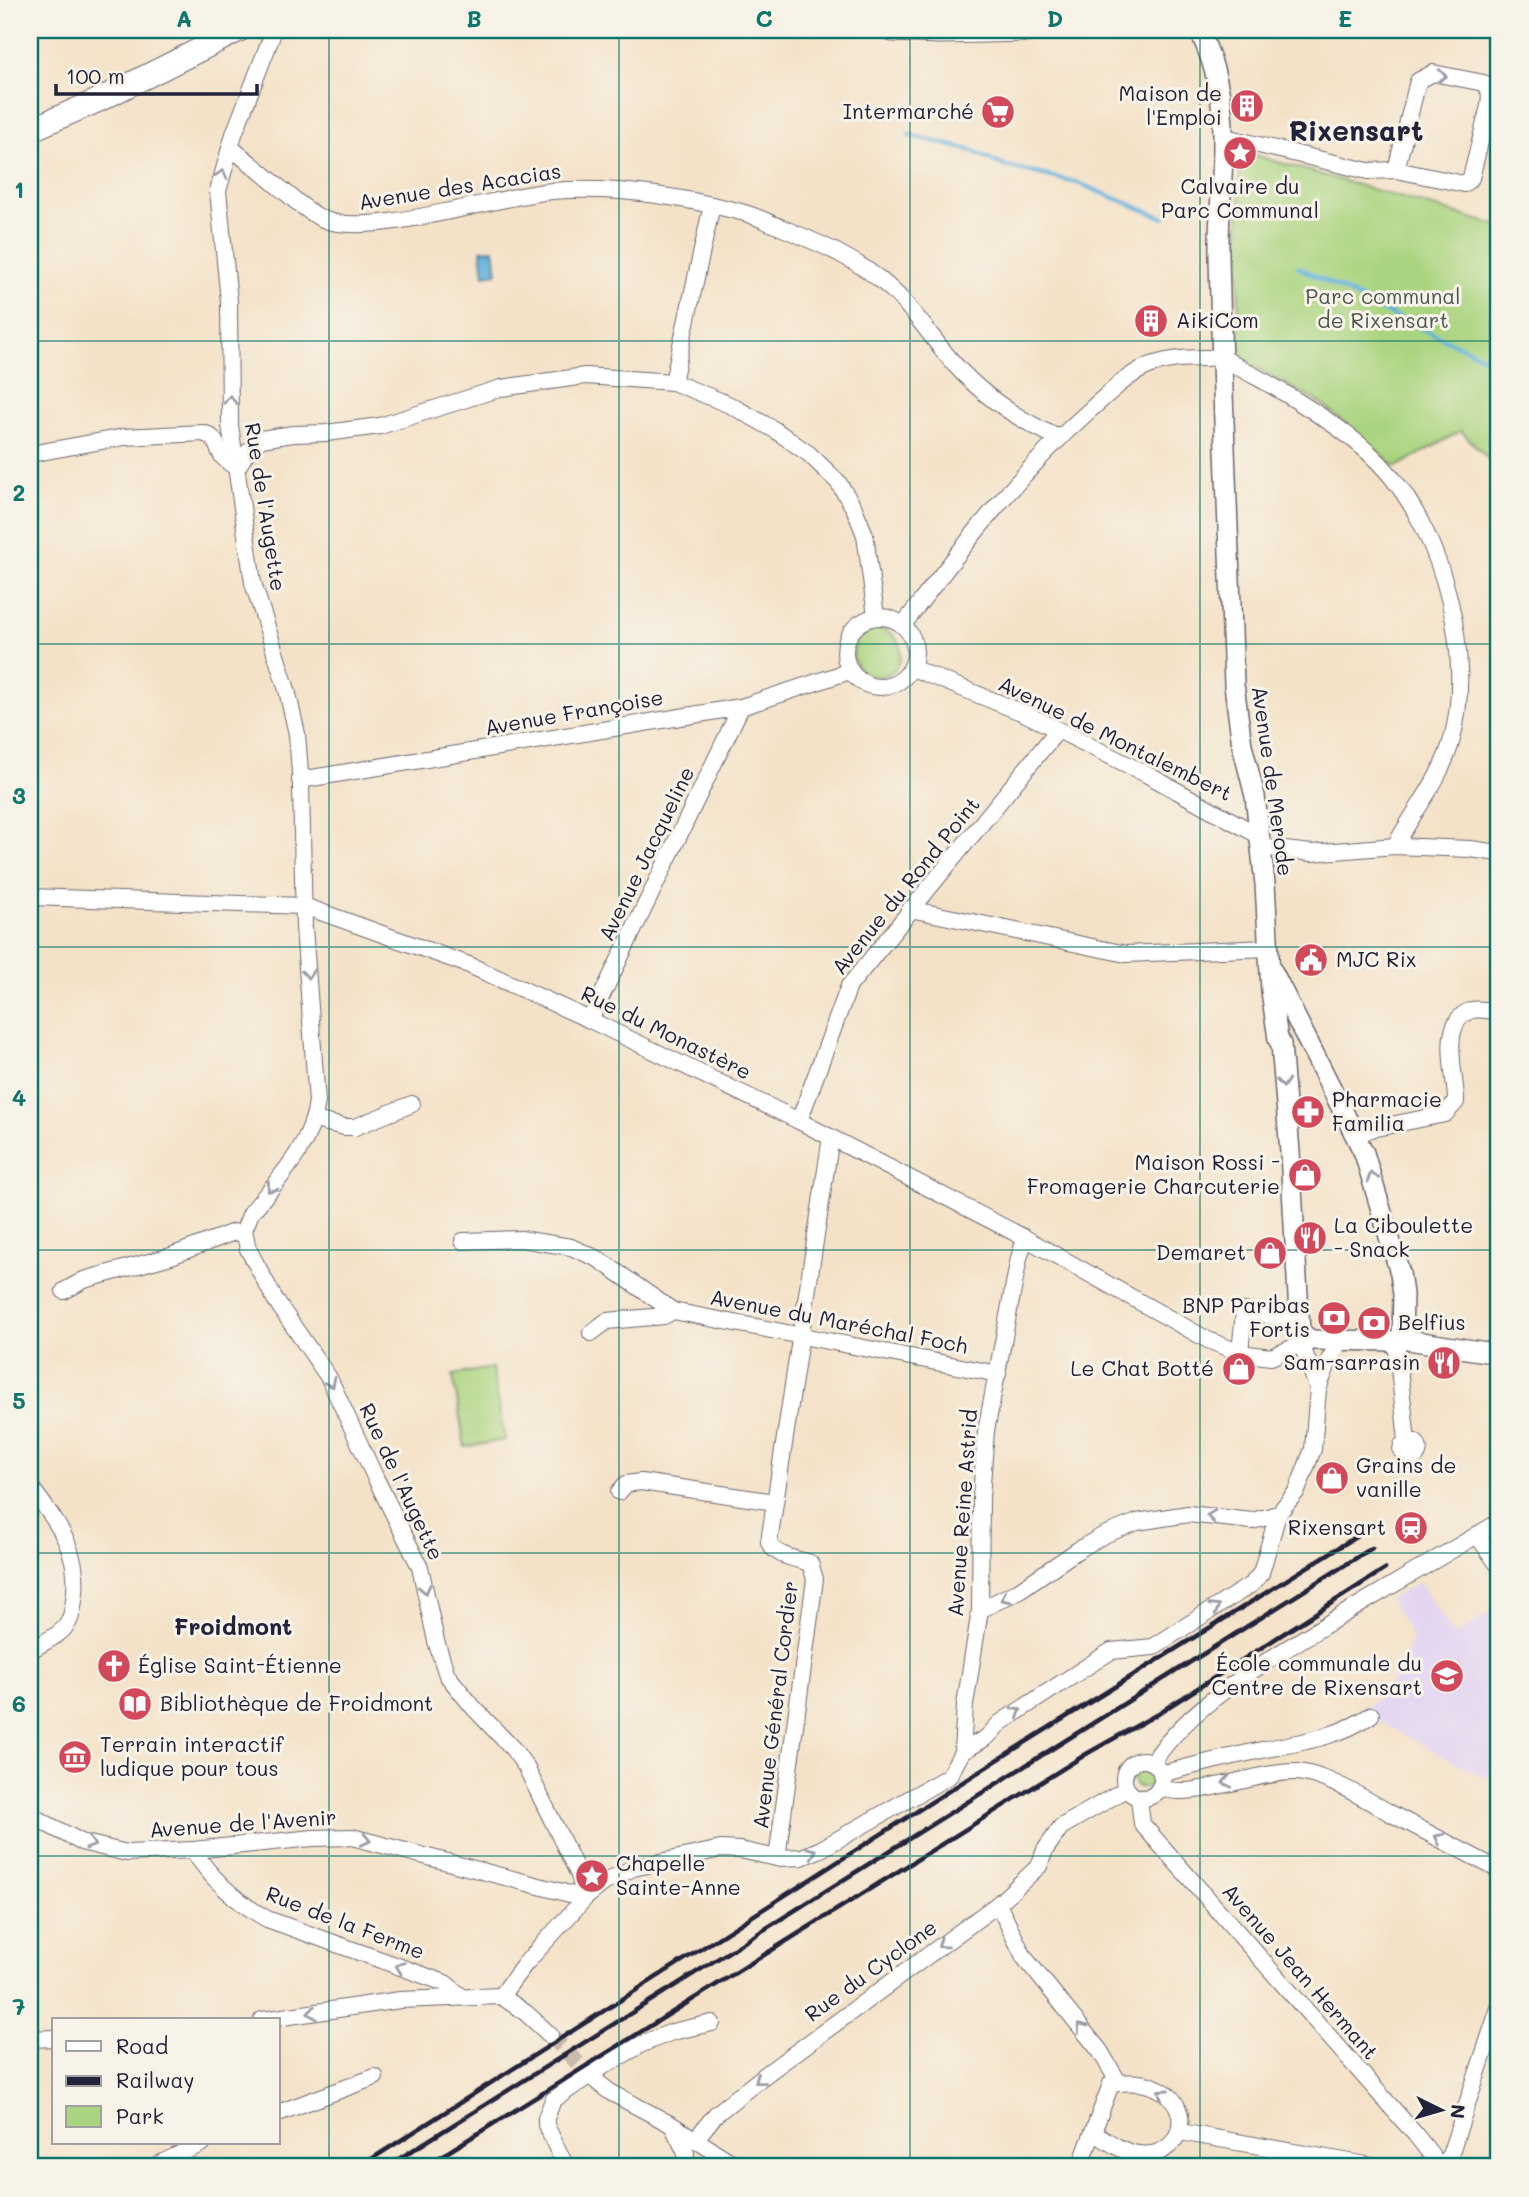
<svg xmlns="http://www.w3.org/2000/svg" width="1529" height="2197" viewBox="0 0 1529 2197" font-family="Mali,sans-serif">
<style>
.built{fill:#e3d3f2}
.green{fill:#aad47f;stroke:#667b5d;stroke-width:2}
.water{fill:#63b1dd;stroke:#426a8c;stroke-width:2}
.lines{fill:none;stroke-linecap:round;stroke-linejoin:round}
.stream{stroke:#63b1dd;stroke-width:4.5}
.minor-tunnel{stroke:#cabcac;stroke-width:16;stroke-dasharray:16 8;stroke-linecap:butt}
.minor-casing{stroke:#6c656c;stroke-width:18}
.tertiary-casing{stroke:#6c656c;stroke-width:22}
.secondary-casing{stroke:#6c656c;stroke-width:25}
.minor{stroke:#fff;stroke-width:16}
.tertiary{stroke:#fff;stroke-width:19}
.secondary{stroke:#fff;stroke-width:23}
.rail{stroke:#22223b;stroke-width:4.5}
.oneway{stroke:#9c9ca7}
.grid{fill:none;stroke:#0f766e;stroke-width:2;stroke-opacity:0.55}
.labels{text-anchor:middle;stroke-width:6;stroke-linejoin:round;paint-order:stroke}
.poi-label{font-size:21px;fill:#22223b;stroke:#f7f3e8;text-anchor:start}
.street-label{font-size:21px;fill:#22223b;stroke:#f7f3e8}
.park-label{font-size:21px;fill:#4b574f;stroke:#f7f3e8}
.neighbourhood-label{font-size:23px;font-weight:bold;fill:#22223b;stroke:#f7f3e8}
.district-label{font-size:28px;font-weight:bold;fill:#22223b;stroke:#f7f3e8}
.neatline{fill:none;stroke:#0f766e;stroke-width:2.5}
.grid-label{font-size:23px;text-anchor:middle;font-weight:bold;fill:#0f766e}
</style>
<rect width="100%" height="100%" fill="#f7f3e8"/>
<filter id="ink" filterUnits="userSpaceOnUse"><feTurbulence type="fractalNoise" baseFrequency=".0143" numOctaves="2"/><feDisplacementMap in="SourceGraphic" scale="14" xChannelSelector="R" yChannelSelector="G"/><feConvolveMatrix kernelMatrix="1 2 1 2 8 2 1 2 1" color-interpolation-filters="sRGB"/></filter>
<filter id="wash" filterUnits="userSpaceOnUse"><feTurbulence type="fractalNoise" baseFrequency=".00686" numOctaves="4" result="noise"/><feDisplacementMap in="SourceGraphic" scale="28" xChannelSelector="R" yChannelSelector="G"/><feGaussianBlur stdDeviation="1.57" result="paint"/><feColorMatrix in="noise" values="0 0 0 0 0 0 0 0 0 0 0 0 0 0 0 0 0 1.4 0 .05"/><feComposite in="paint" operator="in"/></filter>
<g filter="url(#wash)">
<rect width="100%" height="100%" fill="#f4e2c8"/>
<path class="built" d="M1419 1582 1455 1636 1499 1606V1764L1484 1778 1375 1719 1365 1709 1388 1686 1401 1666 1412 1637 1389 1599Z"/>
<g class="green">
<path d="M1240 151 1499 226V470L1461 431 1396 467 1322 404 1238 358Z"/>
<circle cx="877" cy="653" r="24"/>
<path d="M492 1368 505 1440 465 1447 453 1375Z"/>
<circle cx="1143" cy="1778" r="10"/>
</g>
<path class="water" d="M494 249 497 273 484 275 481 250Z"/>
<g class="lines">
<g class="stream">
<path d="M909 135 973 151 1002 165 1078 183 1164 218"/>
<path d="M1298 267 1392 315 1499 364"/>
</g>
</g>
</g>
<g filter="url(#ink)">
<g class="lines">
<path class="minor-tunnel" d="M550 2035 596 2081"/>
<g class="minor-casing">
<g id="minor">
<path d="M271 30V38L234 134 218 191 229 301 230 425 253 583 287 690 297 734 301 785 304 927 317 1102C311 1147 278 1179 251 1213L244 1230 248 1249 276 1301 329 1378 376 1479 420 1567 436 1641 447 1675 473 1707 513 1749 526 1767 579 1875 585 1898"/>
<path d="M1225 137 1368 171 1396 170 1464 184 1471 178 1489 106 1490 93 1484 83 1433 73 1418 81 1396 170"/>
<path d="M231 148C248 161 264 174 280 188 294 199 307 212 323 219 367 239 498 196 552 191 616 186 679 196 741 212 754 215 767 222 780 227 819 243 860 260 891 289 912 308 927 331 945 353 976 392 1014 418 1059 438"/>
<path d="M673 382 712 205"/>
<path d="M30 454 124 437 203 433C217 437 216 446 222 456 226 461 232 465 237 468"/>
<path d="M237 468 245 455 261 439 293 434 326 433 380 426 501 388 585 376 673 382 730 405 775 430 809 454 838 482 854 508 865 535 876 616"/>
<circle cx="880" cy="652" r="35"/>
<path d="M903 625C962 548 1017 474 1090 410 1106 396 1125 377 1144 368 1164 359 1185 358 1206 358 1211 358 1218 356 1222 357 1226 358 1231 363 1235 365 1252 375 1270 384 1286 394 1323 417 1362 441 1390 475 1444 540 1474 656 1452 739 1441 780 1414 810 1395 846"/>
<path d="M912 668 1026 714 1146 774 1258 835"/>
<path d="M300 780 741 707 850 671"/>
<path d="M1260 847 1311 853 1395 846 1470 849 1499 853"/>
<path d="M30 897 304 906 469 965 590 1020 799 1121 1025 1238 1208 1340 1240 1353"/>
<path d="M910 909 1126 954 1268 948"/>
<path d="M590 1020 741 707"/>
<path d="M314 1120 345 1127H355L412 1104"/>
<path d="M799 1121 849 986 1057 731"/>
<path d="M1356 1135 1371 1129 1445 1114 1456 1102C1457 1078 1437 1021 1472 1010 1480 1008 1491 1011 1499 1012"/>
<path d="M463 1241 521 1239 571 1247 598 1259 673 1311 998 1374"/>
<path d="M64 1291 84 1280 171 1256 234 1232 244 1234"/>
<path d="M1299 1321 1244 1311 1240 1353 1271 1357 1308 1341"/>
<path d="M591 1333 607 1321 664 1316 673 1311"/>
<path d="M1396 1341 1407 1441 1402 1445 1401 1450 1406 1457H1415C1420 1452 1420 1446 1415 1442L1407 1441"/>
<path d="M1318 1389 1330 1358 1340 1342"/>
<path d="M30 1486C57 1523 82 1552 74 1600 73 1609 71 1620 66 1626 58 1637 41 1643 30 1651"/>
<path d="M619 1492 626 1484 641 1482 775 1502"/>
<path d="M1477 1535 1499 1566"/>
<path d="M980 1610 1018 1591 1078 1550 1104 1535 1137 1522 1188 1514 1252 1521 1278 1514"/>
<path d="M962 1752 965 1705 980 1610 981 1497 986 1431 1019 1258 1025 1238"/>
<circle cx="1143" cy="1779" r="19"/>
<path d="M1153 1762C1192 1701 1280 1653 1342 1615 1394 1584 1447 1553 1499 1522"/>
<path d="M1161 1774C1195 1765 1228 1757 1262 1750 1300 1742 1338 1738 1371 1715"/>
<path d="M1160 1787C1187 1802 1261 1770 1297 1772 1325 1774 1365 1799 1390 1813 1426 1832 1463 1851 1499 1870"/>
<path d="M1139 1798 1142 1824 1415 2134 1441 2167"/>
<path d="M30 1815 81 1842 127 1853 193 1850 313 1838 352 1837 585 1898"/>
<path d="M193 1850C211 1879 237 1902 267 1919L445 1983 461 1996"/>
<path d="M777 1858 815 1579 810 1563C797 1559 774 1556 769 1542L831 1137"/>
<path d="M998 1904 1024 1957 1100 2051 1119 2083"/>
<path d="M501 1996 525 1964 585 1898 605 1882 633 1868 721 1849 740 1850 777 1858 802 1857 821 1849 949 1776 962 1752 987 1737 1000 1723 1111 1651 1153 1647 1252 1584 1261 1573 1278 1514 1297 1491 1313 1449 1318 1389 1302 1346"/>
<path d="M501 1996 526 2013 550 2035"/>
<path d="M262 2020 400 2000 501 1996"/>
<path d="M30 2039 54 2038"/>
<path d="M596 2081 610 2092 672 2125 739 2167"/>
<path d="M278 2113 375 2077"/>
<path d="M673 2127 686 2153V2167"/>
<path d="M1180 2132 1378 2167"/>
<path d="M695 2140 716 2114 765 2075 998 1904 1039 1866 1045 1850 1061 1827 1126 1789"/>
<path d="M153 2167 203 2143"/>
<path d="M566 2167 546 2125V2118L553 2100 602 2067 642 2044 672 2032 712 2023"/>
<path d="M1080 2167 1111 2084C1127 2082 1144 2081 1159 2089 1197 2108 1181 2160 1138 2154 1122 2152 1108 2141 1095 2133"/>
<path d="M1446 2167 1499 2008"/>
</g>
</g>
<g class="tertiary-casing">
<g id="tertiary">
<path d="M1199 30C1238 111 1218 170 1219 254 1222 398 1229 542 1234 685L1242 745 1255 796 1265 884 1271 991 1278 1039 1281 1044 1290 1152 1300 1332 1311 1340 1396 1341 1402 1339 1499 1354"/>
<path d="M1273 972 1364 1153 1400 1273 1403 1294 1402 1339"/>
</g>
</g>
<g class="secondary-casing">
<g id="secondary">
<path d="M893 30 941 32 1030 30"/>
<path d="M30 130 99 100 239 30"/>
</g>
</g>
<use href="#minor" class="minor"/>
<use href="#tertiary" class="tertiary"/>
<use href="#secondary" class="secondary"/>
<g class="rail">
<path d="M359 2167 1013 1750 1362 1533"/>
<path d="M386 2167 1372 1548"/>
<path d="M424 2167 1088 1753 1154 1716 1385 1569"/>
</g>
</g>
<defs><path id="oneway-chevron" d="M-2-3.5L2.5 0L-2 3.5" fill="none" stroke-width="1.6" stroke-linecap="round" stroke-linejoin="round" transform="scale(1.75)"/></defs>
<g class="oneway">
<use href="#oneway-chevron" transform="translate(1442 76) rotate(6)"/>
<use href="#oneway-chevron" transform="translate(222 174) rotate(-73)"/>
<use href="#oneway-chevron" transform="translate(230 400) rotate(-90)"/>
<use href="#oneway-chevron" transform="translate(308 974) rotate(85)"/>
<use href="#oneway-chevron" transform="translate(1283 1083) rotate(85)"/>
<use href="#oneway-chevron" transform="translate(1372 1177) rotate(-108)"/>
<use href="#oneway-chevron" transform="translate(271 1188) rotate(129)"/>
<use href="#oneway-chevron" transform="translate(331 1383) rotate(64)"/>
<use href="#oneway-chevron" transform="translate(1211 1516) rotate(-173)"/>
<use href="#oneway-chevron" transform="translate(425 1589) rotate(78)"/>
<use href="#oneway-chevron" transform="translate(1005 1598) rotate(154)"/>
<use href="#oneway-chevron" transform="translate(1215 1608) rotate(-32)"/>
<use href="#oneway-chevron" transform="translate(1017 1712) rotate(-33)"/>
<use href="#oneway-chevron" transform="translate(1227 1782) rotate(168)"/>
<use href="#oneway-chevron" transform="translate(1439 1838) rotate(-153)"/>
<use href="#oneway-chevron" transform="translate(366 1840) rotate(12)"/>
<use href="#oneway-chevron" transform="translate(91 1844) rotate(16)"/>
<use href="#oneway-chevron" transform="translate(812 1852) rotate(-21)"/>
<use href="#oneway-chevron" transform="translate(942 1944) rotate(144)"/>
<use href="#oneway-chevron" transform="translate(400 1967) rotate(-160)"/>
<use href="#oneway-chevron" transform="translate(312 2013) rotate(171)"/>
<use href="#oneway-chevron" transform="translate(1081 2027) rotate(-129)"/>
<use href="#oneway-chevron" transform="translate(759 2080) rotate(142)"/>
<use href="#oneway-chevron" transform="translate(1162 2093) rotate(-145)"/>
</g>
</g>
<path class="grid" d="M329 30V2167M619 30V2167M910 30V2167M1200 30V2167M30 341H1499M30 644H1499M30 947H1499M30 1250H1499M30 1553H1499M30 1856H1499"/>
<defs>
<g id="building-disc" transform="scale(1.75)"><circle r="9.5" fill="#d1495b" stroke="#f7f3e8"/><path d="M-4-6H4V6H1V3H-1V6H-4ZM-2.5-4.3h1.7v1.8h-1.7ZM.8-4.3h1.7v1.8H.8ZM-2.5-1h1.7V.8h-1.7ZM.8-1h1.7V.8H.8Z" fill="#fff"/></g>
<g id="supermarket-disc" transform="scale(1.75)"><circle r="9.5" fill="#d1495b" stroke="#f7f3e8"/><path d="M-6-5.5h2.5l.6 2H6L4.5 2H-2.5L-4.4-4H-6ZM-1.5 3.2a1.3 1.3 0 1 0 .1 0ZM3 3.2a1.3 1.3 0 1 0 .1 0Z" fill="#fff"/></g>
<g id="sight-disc" transform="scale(1.75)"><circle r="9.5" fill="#d1495b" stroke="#f7f3e8"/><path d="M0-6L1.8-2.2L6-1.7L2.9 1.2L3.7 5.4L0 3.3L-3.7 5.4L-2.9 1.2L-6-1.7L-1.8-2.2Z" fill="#fff"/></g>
<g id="civic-disc" transform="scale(1.75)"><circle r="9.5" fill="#d1495b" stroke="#f7f3e8"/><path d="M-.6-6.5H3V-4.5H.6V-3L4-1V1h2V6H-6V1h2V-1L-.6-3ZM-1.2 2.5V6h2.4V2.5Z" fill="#fff"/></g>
<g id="pharmacy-disc" transform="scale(1.75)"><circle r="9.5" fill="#d1495b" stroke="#f7f3e8"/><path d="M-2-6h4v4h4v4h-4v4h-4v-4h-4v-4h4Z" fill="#fff"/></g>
<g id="shop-disc" transform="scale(1.75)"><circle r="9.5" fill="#d1495b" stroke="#f7f3e8"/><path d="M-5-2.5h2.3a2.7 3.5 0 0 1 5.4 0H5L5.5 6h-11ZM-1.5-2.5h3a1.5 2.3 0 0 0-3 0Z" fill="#fff"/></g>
<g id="restaurant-disc" transform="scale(1.75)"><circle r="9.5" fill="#d1495b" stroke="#f7f3e8"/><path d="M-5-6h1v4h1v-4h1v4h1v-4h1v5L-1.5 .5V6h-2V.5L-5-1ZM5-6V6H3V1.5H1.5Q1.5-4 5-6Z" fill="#fff"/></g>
<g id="bank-disc" transform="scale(1.75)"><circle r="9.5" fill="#d1495b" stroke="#f7f3e8"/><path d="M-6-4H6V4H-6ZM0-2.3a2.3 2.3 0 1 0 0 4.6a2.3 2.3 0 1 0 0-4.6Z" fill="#fff"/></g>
<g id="station-disc" transform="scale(1.75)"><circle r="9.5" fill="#d1495b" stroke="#f7f3e8"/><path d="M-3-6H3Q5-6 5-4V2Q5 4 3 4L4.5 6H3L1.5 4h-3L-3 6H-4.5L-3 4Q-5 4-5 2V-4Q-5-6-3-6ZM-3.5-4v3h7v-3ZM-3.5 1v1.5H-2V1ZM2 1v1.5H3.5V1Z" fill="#fff"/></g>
<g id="church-disc" transform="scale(1.75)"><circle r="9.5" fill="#d1495b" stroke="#f7f3e8"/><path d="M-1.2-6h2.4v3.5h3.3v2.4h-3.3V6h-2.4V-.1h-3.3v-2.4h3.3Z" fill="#fff"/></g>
<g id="school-disc" transform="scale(1.75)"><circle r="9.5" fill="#d1495b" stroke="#f7f3e8"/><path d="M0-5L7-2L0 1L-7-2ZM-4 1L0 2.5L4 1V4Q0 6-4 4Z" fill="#fff"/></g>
<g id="library-disc" transform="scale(1.75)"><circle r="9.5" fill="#d1495b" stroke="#f7f3e8"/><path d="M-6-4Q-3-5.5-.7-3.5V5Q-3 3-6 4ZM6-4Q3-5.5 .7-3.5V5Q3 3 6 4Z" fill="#fff"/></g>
<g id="museum-disc" transform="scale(1.75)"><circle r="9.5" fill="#d1495b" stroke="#f7f3e8"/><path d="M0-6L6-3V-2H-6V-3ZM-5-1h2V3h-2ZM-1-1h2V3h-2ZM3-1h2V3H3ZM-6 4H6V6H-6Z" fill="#fff"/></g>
</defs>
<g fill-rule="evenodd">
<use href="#building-disc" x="1247" y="106"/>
<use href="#supermarket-disc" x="998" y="112"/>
<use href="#sight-disc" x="1240" y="153"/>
<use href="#building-disc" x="1151" y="321"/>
<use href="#civic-disc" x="1311" y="960"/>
<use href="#pharmacy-disc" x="1308" y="1112"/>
<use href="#shop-disc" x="1305" y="1175"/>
<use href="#restaurant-disc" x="1310" y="1238"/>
<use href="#shop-disc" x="1270" y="1253"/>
<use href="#bank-disc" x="1334" y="1318"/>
<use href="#bank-disc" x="1374" y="1323"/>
<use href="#restaurant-disc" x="1444" y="1363"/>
<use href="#shop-disc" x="1239" y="1369"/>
<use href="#shop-disc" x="1332" y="1478"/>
<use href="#station-disc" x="1411" y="1528"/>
<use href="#church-disc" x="114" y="1666"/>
<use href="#school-disc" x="1447" y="1676"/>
<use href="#library-disc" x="135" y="1704"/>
<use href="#museum-disc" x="75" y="1757"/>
<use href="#sight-disc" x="592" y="1876"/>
</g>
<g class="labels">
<g class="poi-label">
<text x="1222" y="101" text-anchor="end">Maison de<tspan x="1222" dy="24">l'Emploi</tspan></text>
<text x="974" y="119" text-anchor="end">Intermarché</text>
<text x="1240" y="194" text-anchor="middle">Calvaire du<tspan x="1240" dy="24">Parc Communal</tspan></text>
<text x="1176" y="328">AikiCom</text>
<text x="1336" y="967">MJC Rix</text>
<text x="1332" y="1107">Pharmacie<tspan x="1332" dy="24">Familia</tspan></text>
<text x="1280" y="1170" text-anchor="end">Maison Rossi -<tspan x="1280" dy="24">Fromagerie Charcuterie</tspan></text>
<text x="1334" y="1233">La Ciboulette<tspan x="1334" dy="24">- Snack</tspan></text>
<text x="1246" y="1260" text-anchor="end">Demaret</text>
<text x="1310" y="1313" text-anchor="end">BNP Paribas<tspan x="1310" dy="24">Fortis</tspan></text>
<text x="1398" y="1330">Belfius</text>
<text x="1420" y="1370" text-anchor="end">Sam-sarrasin</text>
<text x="1214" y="1376" text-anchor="end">Le Chat Botté</text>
<text x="1356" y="1473">Grains de<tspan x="1356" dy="24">vanille</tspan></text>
<text x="1386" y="1535" text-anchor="end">Rixensart</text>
<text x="1422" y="1671" text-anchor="end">École communale du<tspan x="1422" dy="24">Centre de Rixensart</tspan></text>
<text x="138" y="1673">Église Saint-Étienne</text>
<text x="160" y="1711">Bibliothèque de Froidmont</text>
<text x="100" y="1752">Terrain interactif<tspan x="100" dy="24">ludique pour tous</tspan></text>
<text x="616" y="1871">Chapelle<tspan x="616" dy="24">Sainte-Anne</tspan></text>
</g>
<g class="street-label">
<text transform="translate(460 187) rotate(-9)" y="7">Avenue des Acacias</text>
<text transform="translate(265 507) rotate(81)" y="7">Rue de l'Augette</text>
<text transform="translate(574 713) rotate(-10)" y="7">Avenue Françoise</text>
<text transform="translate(1115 739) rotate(26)" y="7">Avenue de Montalembert</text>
<text transform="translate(1272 781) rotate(82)" y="7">Avenue de Merode</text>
<text transform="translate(647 854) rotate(-64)" y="7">Avenue Jacqueline</text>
<text transform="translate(906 886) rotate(-51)" y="7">Avenue du Rond Point</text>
<text transform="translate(666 1033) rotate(26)" y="7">Rue du Monastère</text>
<text transform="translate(839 1322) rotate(11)" y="7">Avenue du Maréchal Foch</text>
<text transform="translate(401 1482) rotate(65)" y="7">Rue de l'Augette</text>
<text transform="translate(963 1513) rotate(-86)" y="7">Avenue Reine Astrid</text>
<text transform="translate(776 1705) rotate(-83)" y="7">Avenue Général Cordier</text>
<text transform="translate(243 1824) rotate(-4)" y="7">Avenue de l'Avenir</text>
<text transform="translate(345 1923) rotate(21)" y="7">Rue de la Ferme</text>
<text transform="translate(871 1971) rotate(-36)" y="7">Rue du Cyclone</text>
<text transform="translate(1300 1972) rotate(49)" y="7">Avenue Jean Hermant</text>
</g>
<g class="park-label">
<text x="1383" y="304">Parc communal<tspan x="1383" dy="24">de Rixensart</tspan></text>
</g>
<g class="neighbourhood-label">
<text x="233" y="1635">Froidmont</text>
</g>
<g class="district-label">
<text x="1356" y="141">Rixensart</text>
</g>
</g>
<rect width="1529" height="2197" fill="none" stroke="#f7f3e8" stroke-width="77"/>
<rect x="52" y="2018" width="228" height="126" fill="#f7f3e8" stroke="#a29fa3" stroke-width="2"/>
<rect x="66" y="2041" width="35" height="10" fill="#ffffff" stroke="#a29fa3" stroke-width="2"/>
<text x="116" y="2054" font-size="21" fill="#22223b">Road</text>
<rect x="66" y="2076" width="35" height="10" fill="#22223b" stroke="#a29fa3" stroke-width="2"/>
<text x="116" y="2088" font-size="21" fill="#22223b">Railway</text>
<rect x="66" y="2106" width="35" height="21" fill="#aad47f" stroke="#a29fa3" stroke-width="2"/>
<text x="116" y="2124" font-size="21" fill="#22223b">Park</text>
<g transform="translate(1441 2110) rotate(95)" stroke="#f7f3e8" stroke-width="5" paint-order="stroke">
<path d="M0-5L12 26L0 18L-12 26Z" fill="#22223b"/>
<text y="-10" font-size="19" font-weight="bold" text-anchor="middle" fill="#22223b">N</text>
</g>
<path d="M56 84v10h201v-10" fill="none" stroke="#22223b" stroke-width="3.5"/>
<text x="66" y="84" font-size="21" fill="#22223b" stroke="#f7f3e8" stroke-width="5" paint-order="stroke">100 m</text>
<rect x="38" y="38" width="1452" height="2120" class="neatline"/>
<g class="grid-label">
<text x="184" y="27">A</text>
<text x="474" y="27">B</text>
<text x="764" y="27">C</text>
<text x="1055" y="27">D</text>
<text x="1345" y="27">E</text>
<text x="19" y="198">1</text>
<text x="19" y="501">2</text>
<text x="19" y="804">3</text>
<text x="19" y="1106">4</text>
<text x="19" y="1409">5</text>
<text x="19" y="1712">6</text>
<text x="19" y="2015">7</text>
</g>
</svg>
